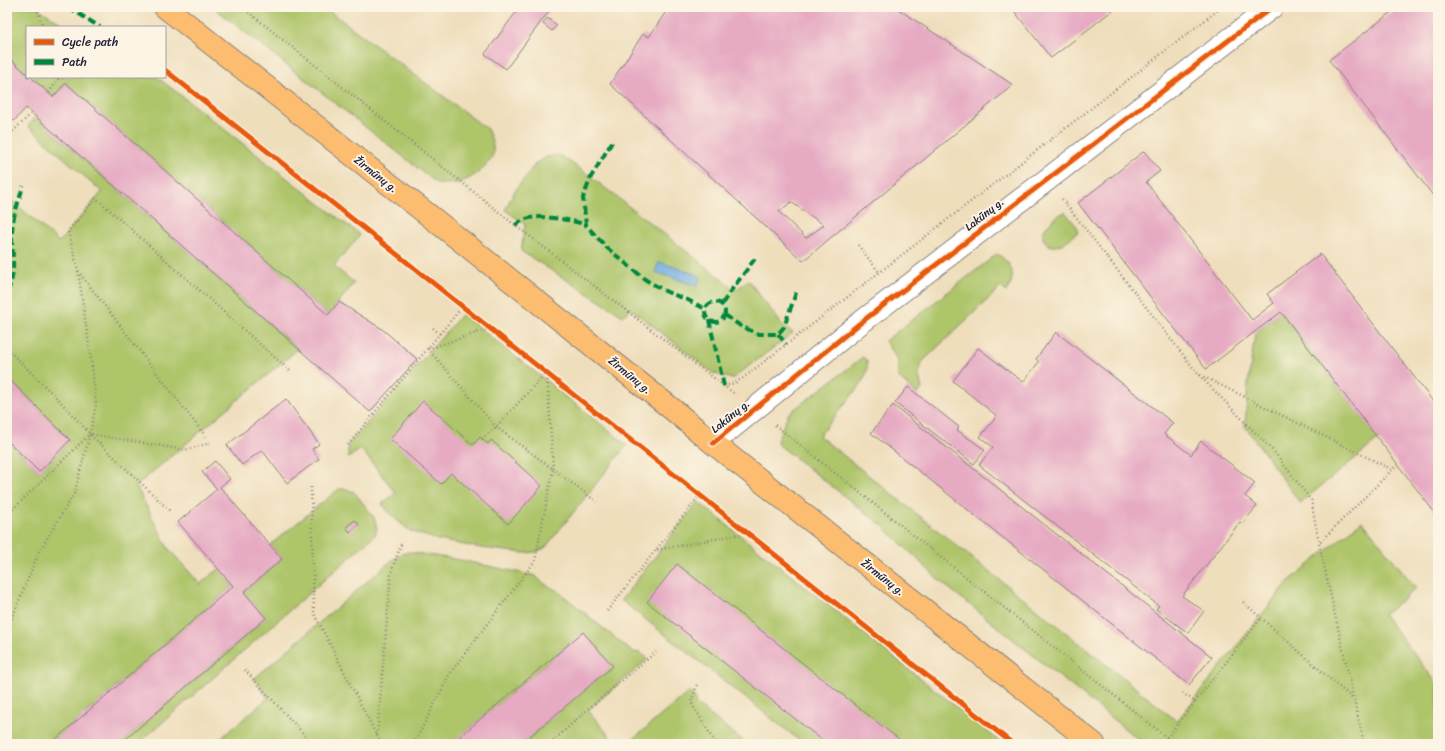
<svg xmlns="http://www.w3.org/2000/svg" width="1445" height="751" viewBox="0 0 1445 751" font-family="Sriracha,sans-serif">
<style>
.green{fill:#aec56a;stroke:#687452}
.water{fill:#6eade1;stroke:#48688e}
.building{fill:#e6aac3;fill-rule:evenodd}
.lines{fill:none;stroke-linecap:round;stroke-linejoin:round}
.minor-casing{stroke:#88807c;stroke-width:24}
.major-casing{stroke:#88807c;stroke-width:24}
.path{stroke:#88807c;stroke-width:2.5;stroke-dasharray:1 3;stroke-linecap:butt}
.minor{stroke:#fff;stroke-width:22}
.major{stroke:#fcbd6f;stroke-width:22}
.quiet{stroke:#00873e;stroke-width:4;stroke-dasharray:8 4;stroke-linecap:butt}
.cycleway-casing{stroke:#fcf5e5;stroke-width:8}
.cycleway{stroke:#e8590c;stroke-width:5}
.labels{text-anchor:middle;stroke-width:4;stroke-linejoin:round;paint-order:stroke}
.street-label{font-size:11px;fill:#22223b;stroke:#fcf5e5}
</style>
<rect width="100%" height="100%" fill="#fcf5e5"/>
<filter id="ink" filterUnits="userSpaceOnUse"><feTurbulence type="fractalNoise" baseFrequency=".025" numOctaves="2"/><feDisplacementMap in="SourceGraphic" scale="8" xChannelSelector="R" yChannelSelector="G"/><feConvolveMatrix kernelMatrix="1 2 1 2 8 2 1 2 1" color-interpolation-filters="sRGB"/></filter>
<filter id="wash" filterUnits="userSpaceOnUse"><feTurbulence type="fractalNoise" baseFrequency=".012" numOctaves="4" result="noise"/><feDisplacementMap in="SourceGraphic" scale="16" xChannelSelector="R" yChannelSelector="G"/><feGaussianBlur stdDeviation="0.9" result="paint"/><feColorMatrix in="noise" values="0 0 0 0 0 0 0 0 0 0 0 0 0 0 0 0 0 1.4 0 .05"/><feComposite in="paint" operator="in"/></filter>
<g filter="url(#wash)">
<rect width="100%" height="100%" fill="#efdebc"/>
<g class="green">
<path d="M7 7H36L67 27H27V74L7 56Z"/>
<path d="M213 7H324L487 129C491 137 494 144 493 153 493 157 488 163 485 166 472 180 458 185 438 184Z"/>
<path d="M31 77H157L360 235 334 266 354 283 328 315 66 83 53 97Z"/>
<path d="M36 117 298 349 136 486 168 548 200 584 219 569 233 586 50 744H7V440L39 472 70 440 7 377V196L59 242 102 192 28 126Z"/>
<path d="M560 155 591 177 736 290 748 280 784 327 793 333 732 379 713 373 631 309 623 316 521 251 525 224 505 210 514 192 536 163 547 157Z"/>
<path d="M1065 212 1078 228V232C1067 240 1053 256 1043 238 1041 227 1056 216 1065 212Z"/>
<path d="M997 254C1013 263 1017 277 1006 292L1001 287 921 363 919 375 922 389 917 394 898 377V361L885 341Z"/>
<path d="M1281 312 1379 439 1300 503 1245 426 1248 383 1255 334Z"/>
<path d="M462 314 627 445 545 548 536 552 523 553 481 548 438 540 410 531 393 517 382 504 396 493 361 449 348 458V445Z"/>
<path d="M863 357 867 361C868 370 866 376 861 384L819 436 1177 721 1288 582 1362 521 1416 588 1384 615 1438 685V744H1144L940 581 884 527 779 445 777 441 788 414Z"/>
<path d="M339 489H346L354 492 374 517 377 529 375 535 138 744H120L266 618 244 592 282 559 270 545Z"/>
<path d="M698 502 1003 744H804L621 600Z"/>
<path d="M408 552 455 559 536 576C542 584 550 586 559 592L632 652 641 653 648 659 588 710 616 744H521L612 666 583 632 451 744H214L268 698 254 679 391 561 400 555Z"/>
<path d="M689 692 694 696 696 704 747 744H627Z"/>
</g>
<path class="water" d="M659 262 701 276 697 286 655 272Z"/>
<g id="blocks">
<g class="building">
<path d="M520 7H552L506 69 485 54Z"/>
<path d="M669 7H895L1013 85 803 261 610 84 643 34 649 37ZM791 202 824 225 806 238 779 212Z"/>
<path d="M1011 7H1117L1051 58Z"/>
<path d="M1398 7H1438V202L1329 60Z"/>
<path d="M547 18 557 25 552 31 543 24Z"/>
<path d="M7 56 27 74V77H31L53 97 66 83 328 315 339 302 382 329 417 359 370 412 26 108 14 121 7 115Z"/>
<path d="M1144 151 1160 171 1146 182 1252 320 1274 303 1267 294 1320 254 1438 408V517L1281 312 1206 369 1078 203Z"/>
<path d="M1056 332 1173 423 1164 434 1191 455 1201 441 1255 483 1245 496 1257 506 1242 524 1240 522 1182 596 1204 611 1188 633 1156 609 1159 606 979 465 993 447 980 437 997 416 953 381 978 348 1023 382 1039 362 1036 359Z"/>
<path d="M7 377 70 440 39 472 7 440Z"/>
<path d="M908 387 959 427 957 430 985 450 974 464 895 403Z"/>
<path d="M286 399 319 444 312 449 319 459 287 483 262 450 242 465 227 445Z"/>
<path d="M423 401 473 445 480 437 488 444 491 440 542 486 508 524 451 473 441 484 390 439Z"/>
<path d="M893 405 1212 657 1189 685 871 433Z"/>
<path d="M215 461 230 479 220 487 282 559 244 592 266 618 120 744H50L233 586 178 522 217 489 202 472Z"/>
<path d="M355 520 359 524 350 532 346 527Z"/>
<path d="M677 564 905 744H827L647 602Z"/>
<path d="M583 632 613 666 521 744H451Z"/>
</g>
</g>
</g>
<g filter="url(#ink)">
<use href="#blocks" fill-opacity="0" stroke="#88807c" stroke-width="1"/>
<g class="lines">
<g class="minor-casing">
<path id="minor" d="M713 443 859 324 1272 7"/>
</g>
<g class="major-casing">
<path id="major" d="M165 7 455 236 672 409 713 443 1094 744"/>
</g>
<g class="path">
<path d="M37 7 43 27"/>
<path d="M242 7 515 225 736 395"/>
<path d="M58 79 68 77"/>
<path d="M49 93 58 79 57 77"/>
<path d="M7 137 32 113"/>
<path d="M1062 199 1198 374 1393 470"/>
<path d="M858 245 879 272"/>
<path d="M78 271 206 437"/>
<path d="M433 328 440 334"/>
<path d="M7 349 59 400 90 434 170 511"/>
<path d="M428 349 491 328"/>
<path d="M547 372 553 469 597 502"/>
<path d="M1199 375 1275 453 1311 500 1319 542"/>
<path d="M724 386 735 383 743 378 1222 7"/>
<path d="M775 425 1175 744"/>
<path d="M482 439 496 427 546 373"/>
<path d="M348 445 462 307"/>
<path d="M311 487 314 613 381 744"/>
<path d="M7 515 90 434 96 405 92 366 78 270 68 231 96 198 290 371"/>
<path d="M657 550 746 533"/>
<path d="M1243 602 1354 700"/>
<path d="M607 611 700 495"/>
<path d="M7 630 39 552 74 494 90 434 185 450 210 443"/>
<path d="M245 670 313 744"/>
<path d="M697 685 691 702 716 744"/>
<path d="M1195 702 1261 618"/>
<path d="M377 735 391 573 402 542"/>
<path d="M1167 738 1195 702 1183 693"/>
<path d="M414 744 450 673 535 561 553 469 496 427 428 349"/>
<path d="M550 744 587 710 656 652"/>
<path d="M1364 744 1319 543 1398 464"/>
</g>
<use href="#minor" class="minor"/>
<use href="#major" class="major"/>
<g class="quiet">
<path d="M68 7 100 27"/>
<path d="M612 142 591 177 583 198 586 225 606 247 646 280 667 292 688 300 705 309"/>
<path d="M515 225C519 223 522 220 526 219 538 214 574 220 586 225"/>
<path d="M7 292C19 270 9 246 13 222 15 210 20 198 23 186"/>
<circle cx="715" cy="312" r="10"/>
<path d="M722 304 730 292 757 256"/>
<path d="M725 315 742 327 759 334H778L784 327 797 290"/>
<path d="M709 320 724 386"/>
<path d="M778 334 786 344"/>
</g>
<g class="cycleway-casing">
<g id="cycleway">
<path d="M165 70 1013 744"/>
<path d="M713 443 859 324 1272 7"/>
</g>
</g>
<use href="#cycleway" class="cycleway"/>
</g>
</g>
<g class="labels">
<g class="street-label">
<text transform="translate(376 174) rotate(38)" y="4">Žirmūnų g.</text>
<text transform="translate(984 214) rotate(-38)" y="4">Lakūnų g.</text>
<text transform="translate(630 375) rotate(39)" y="4">Žirmūnų g.</text>
<text transform="translate(730 416) rotate(-39)" y="4">Lakūnų g.</text>
<text transform="translate(883 577) rotate(38)" y="4">Žirmūnų g.</text>
</g>
</g>
<rect width="1445" height="751" fill="none" stroke="#fcf5e5" stroke-width="24"/>
<rect x="26" y="26" width="140" height="52" fill="#fcf5e5" stroke="#a5a1a1"/>
<rect x="34" y="39" width="20" height="6" fill="#e8590c" stroke="#a5a1a1"/>
<text x="62" y="46" font-size="12" fill="#22223b">Cycle path</text>
<rect x="34" y="59" width="20" height="6" fill="#00873e" stroke="#a5a1a1"/>
<text x="62" y="66" font-size="12" fill="#22223b">Path</text>
</svg>
